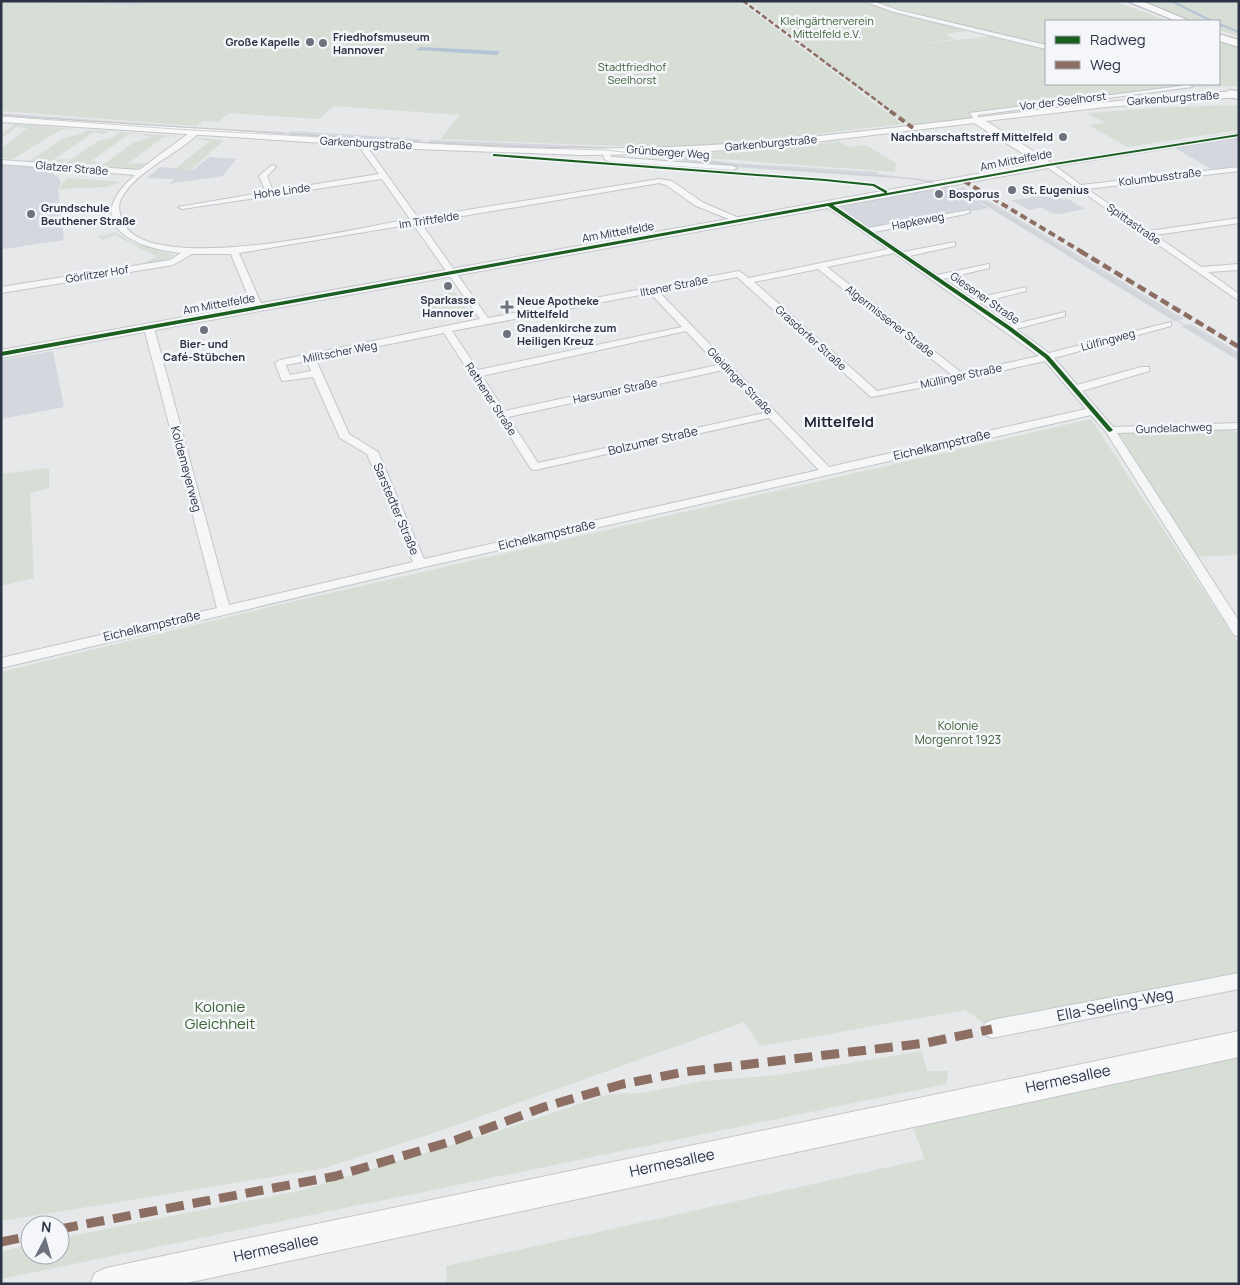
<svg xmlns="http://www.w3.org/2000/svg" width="1240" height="1285" viewBox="0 0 1240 1285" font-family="Manrope,sans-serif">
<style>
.built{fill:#d4d7dd}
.green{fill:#d6ded6}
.water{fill:#b4c4d5}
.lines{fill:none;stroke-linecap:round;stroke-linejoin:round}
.stream{stroke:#b4c4d5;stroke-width:2}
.street-casing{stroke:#c4c6c8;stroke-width:2}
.secondary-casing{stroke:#c4c6c8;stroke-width:2}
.highway-casing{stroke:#b8bbbf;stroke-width:2}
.street{fill:#f5f6f7;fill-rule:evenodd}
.secondary{fill:#f8f8f8;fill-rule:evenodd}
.highway{fill:#f8f8f8;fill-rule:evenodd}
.tram{stroke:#cecfd2;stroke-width:1}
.quiet-far3{stroke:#8d6e63;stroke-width:2.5;stroke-dasharray:5.5 2.5;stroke-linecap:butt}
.quiet-far2{stroke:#8d6e63;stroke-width:4;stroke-dasharray:7 4;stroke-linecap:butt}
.quiet-far1{stroke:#8d6e63;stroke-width:4.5;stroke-dasharray:9 4.5;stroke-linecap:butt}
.quiet{stroke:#8d6e63;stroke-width:9;stroke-dasharray:18 9;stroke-linecap:butt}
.cycleway-casing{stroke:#f4f6f9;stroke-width:3}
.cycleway{fill:#1b5e20;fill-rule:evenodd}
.poi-dot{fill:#6c737f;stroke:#f4f6f9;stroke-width:2}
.labels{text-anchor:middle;stroke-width:5;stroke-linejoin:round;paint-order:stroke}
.far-park-label{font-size:11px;fill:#3f6138;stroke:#f4f6f9}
.far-poi-label{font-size:11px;font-weight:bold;fill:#2b3445;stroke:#f4f6f9;text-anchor:start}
.far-street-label{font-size:11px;fill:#2b3445;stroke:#f4f6f9}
.street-label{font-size:12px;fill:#2b3445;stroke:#f4f6f9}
.park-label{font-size:12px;fill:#3f6138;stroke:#f4f6f9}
.far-district-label{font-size:15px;font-weight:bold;fill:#1d2536;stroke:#f4f6f9}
.near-street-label{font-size:15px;fill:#2b3445;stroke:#f4f6f9}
.near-park-label{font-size:15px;fill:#3f6138;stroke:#f4f6f9}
</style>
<rect width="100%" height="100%" fill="#e6e8ea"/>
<g class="built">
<path d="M17 1H147L139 6Z"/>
<path d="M1 113 191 127 284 132 281 135 1 117Z"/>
<path d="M291 131 419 139 423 140 415 144 286 136Z"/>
<path d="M1239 136V166L1211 169 1170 145Z"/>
<path d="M430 140 588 146 627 149 503 147 428 143Z"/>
<path d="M670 155 733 163 877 172 878 174 944 182 936 184 909 179 731 167 649 156Z"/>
<path d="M209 157 236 159 223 176 168 184 175 179 147 178 160 167 193 170Z"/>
<path d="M1 165 54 169 53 174 59 178 61 183 58 189 64 240 4 249 1 245Z"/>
<path d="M942 185 960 192 954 189 963 187 977 194 1184 319 1174 321 967 194 988 208 869 230 830 205Z"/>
<path d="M1045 190 1063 200 1068 199 1085 209 1060 214 1051 213 1041 207 1029 210 1011 200 1032 198 1030 196 1038 195 1035 192Z"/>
<path d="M1191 324 1239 353V361L1181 326Z"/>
<path d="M53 351 64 407 1 419V360Z"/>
</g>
<g class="green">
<path d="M1 1 138 6 147 1H739L902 124 732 144 643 147 440 139 460 115 334 106 319 119 229 113 218 122 203 121 196 126 1 111Z"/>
<path d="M747 1H858L967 31 945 34 955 39 914 45 1000 35 871 1H1114L1168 21H1046V84H1219V40L1239 48V86L1189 87 975 112 977 120 913 128 813 55 817 54Z"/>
<path d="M1141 1H1239V37L1219 30V21H1194Z"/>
<path d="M1239 105V130L1127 147 1089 125 1105 123 1087 113 1171 107Z"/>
<path d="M14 124 74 129 60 130 13 159 1 158V149L27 128 16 127 1 139V135Z"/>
<path d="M88 130 109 131 104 134 94 132 53 160 68 159 62 163 29 161 64 138 81 134Z"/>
<path d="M121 132 143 134H129L91 161 100 163 97 164H64L98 141 112 138Z"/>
<path d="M144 134 179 136 164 137 127 164 146 163 140 168 132 169 101 166 133 143 152 137 142 135Z"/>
<path d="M198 138 224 140 192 169H175L210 141 196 139Z"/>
<path d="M839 141 848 147 866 145 896 163 895 172 691 157 703 153 791 147Z"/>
<path d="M68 178 122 182 105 187 58 189Z"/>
<path d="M115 232 133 243 174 255 168 259 147 263 145 262 157 257 115 235 103 240 97 236Z"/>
<path d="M455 292 467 310 430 317 419 298Z"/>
<path d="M1091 419 1239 645V978L992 1029 965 1010 760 1046 744 1022 428 1135 321 1169 1 1221V672L274 606Z"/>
<path d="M1220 426 1239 433V555L1191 557 1110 430Z"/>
<path d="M49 468V488L30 493 34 578 1 586V474Z"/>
<path d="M1239 1044V1284H447L446 1266 925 1159 907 1113Z"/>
<path d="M922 1051 927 1071H948L946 1084 1 1279V1252L30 1244V1255H60V1238L299 1191 508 1128 609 1094 643 1093 703 1081 779 1075Z"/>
</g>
<path class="water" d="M420 47 500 51 497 55 416 50Z"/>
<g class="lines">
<g class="stream">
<path d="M1171 1 1212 21"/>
<path d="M1219 24 1239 32"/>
</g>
<g class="street-casing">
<g id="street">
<path d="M863 1H872L898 10 1046 45V49L894 12Z"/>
<path d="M1181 84H1188L1192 87 977 115 981 120 977 122 969 113 1182 86Z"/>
<path d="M192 131 199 133C177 155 136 170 121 199 117 207 120 216 124 224 152 277 359 228 410 219L382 179 182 209 178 207 266 192 259 176 272 165 276 167 267 176 273 191 379 174 362 151 365 143 369 141 373 143 370 151 418 218 659 179 672 181 702 202 746 221 739 223 696 206 666 185 659 183 421 223 488 318 739 271 749 278 888 249 827 207 826 205 830 203 868 228 969 210 970 212 966 214 874 232 903 252 955 242V246L909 256 937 275 989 264V268L943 279 973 299 1026 287V291L979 303 1011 325 1065 312V316L1016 329 1049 353 1171 322V326L1054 358 1077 385 1141 367H1149V371L1082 391 1113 427 1239 423V429L1117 433 1239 621V637L1234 635 1106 432 1091 415 420 568 1 668V658L217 608 144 328 146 326 154 328 229 605 413 562 367 454 340 438 313 377 282 381 275 363 280 360 480 319 413 224 239 253 263 308 258 311 253 308 231 254H192L173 265 1 293V287L170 260 181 253C132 248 80 223 135 175L1 164V160L139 170ZM894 253 1039 356 962 373 827 267ZM818 269 952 375 877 391 754 282ZM737 277 871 397 961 380 1045 361 1086 409 829 467 659 292ZM650 293 682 327 478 370 452 331ZM686 331 718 365 505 411 482 376ZM444 333 531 469 535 470 769 418 819 470 424 559 378 452 349 434 317 362H309L308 364 311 371 290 375 286 365ZM723 370 764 413 538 463 508 417Z"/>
<path d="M1239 133V137L1055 166 1081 185 1239 167V171L1087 189 1149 231 1239 218V223L1155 235 1201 267 1239 264V270L1208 272 1239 294V301L1044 165Z"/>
<path d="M603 150H609L611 157 733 166 737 168 733 170 608 161 604 159Z"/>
<path d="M1239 973V989L992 1038 985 1035 983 1029 985 1023 992 1020Z"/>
</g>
</g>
<g class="secondary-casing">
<g id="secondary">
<path d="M1239 91V97L1105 107 986 121 1052 163V167L1048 168 1 358V350L1038 163 974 123 772 147 664 154 581 155 416 149 1 122V116C126 124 250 132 375 140 472 146 570 151 668 147 859 140 1048 102 1239 91Z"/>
<path d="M1239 1031V1057L182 1284H90L95 1273 106 1268Z"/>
</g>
</g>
<g class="highway-casing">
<g id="highway">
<path d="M1127 1H1142L1190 21H1176Z"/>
<path d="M1219 34 1239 40V47L1219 41Z"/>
<path d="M1229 90 1239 91V99L1225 97 1223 94Z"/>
</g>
</g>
<use href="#street" class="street"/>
<use href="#secondary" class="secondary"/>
<use href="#highway" class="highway"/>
<path class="tram" d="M1 116 175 129 501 147 606 150 734 165 918 179 967 193 982 201 1239 358"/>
<g class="quiet-far3">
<path d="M743 1 892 112"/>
<path d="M869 1H896"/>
</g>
<g class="quiet-far2">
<path d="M890 111 913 128"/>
<path d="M964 181 1082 252"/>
</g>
<path class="quiet-far1" d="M1080 251 1239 347"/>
<g class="quiet">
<path d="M60 1229 336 1176 456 1140 544 1107 623 1084 684 1072 926 1043 992 1029"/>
<path d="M1 1242 30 1236"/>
</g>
<g class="cycleway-casing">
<path id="cycleway" d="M1239 134V136L1048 166 833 205 1011 327 1049 356 1112 429 1113 430 1110 432 1108 431 1045 358 1007 329 828 206 1 356V352L885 193 873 186 825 181 493 156V154H494L825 179 874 184 887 191V193L1048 164Z"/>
</g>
<use href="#cycleway" class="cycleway"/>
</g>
<g class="poi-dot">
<circle cx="310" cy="42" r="5"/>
<circle cx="323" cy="43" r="5"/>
<circle cx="1063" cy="137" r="5"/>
<circle cx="1012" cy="190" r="5"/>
<circle cx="939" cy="194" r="5"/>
<circle cx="31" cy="214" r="5"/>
<circle cx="448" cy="286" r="5"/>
<path d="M504.5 299.5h5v5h5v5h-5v5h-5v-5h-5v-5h5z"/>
<circle cx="204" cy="330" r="5"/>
<circle cx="507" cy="334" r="5"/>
</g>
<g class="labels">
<g class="far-park-label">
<text x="827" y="25">Kleingärtnerverein<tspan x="827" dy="13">Mittelfeld e.V.</tspan></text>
<text x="632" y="71">Stadtfriedhof<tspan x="632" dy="13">Seelhorst</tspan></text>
</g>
<g class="far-poi-label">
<text x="333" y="41">Friedhofsmuseum<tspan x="333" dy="13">Hannover</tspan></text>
<text x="300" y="46" text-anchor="end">Große Kapelle</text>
<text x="1053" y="141" text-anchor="end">Nachbarschaftstreff Mittelfeld</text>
<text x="1022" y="194">St. Eugenius</text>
<text x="949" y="198">Bosporus</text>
<text x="41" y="212">Grundschule<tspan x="41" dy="13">Beuthener Straße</tspan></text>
<text x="448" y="304" text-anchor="middle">Sparkasse<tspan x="448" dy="13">Hannover</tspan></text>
<text x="517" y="305">Neue Apotheke<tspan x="517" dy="13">Mittelfeld</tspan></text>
<text x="517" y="332">Gnadenkirche zum<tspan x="517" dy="13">Heiligen Kreuz</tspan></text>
<text x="204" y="348" text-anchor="middle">Bier- und<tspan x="204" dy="13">Café-Stübchen</tspan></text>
</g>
<g class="far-street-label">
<text transform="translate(1173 98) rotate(-4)" y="4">Garkenburgstraße</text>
<text transform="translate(1063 101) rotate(-7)" y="4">Vor der Seelhorst</text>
<text transform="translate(366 143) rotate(3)" y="4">Garkenburgstraße</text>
<text transform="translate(771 143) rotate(-5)" y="4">Garkenburgstraße</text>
<text transform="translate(668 152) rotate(4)" y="4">Grünberger Weg</text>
<text transform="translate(1016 160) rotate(-11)" y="4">Am Mittelfelde</text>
<text transform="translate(72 168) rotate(5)" y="4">Glatzer Straße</text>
<text transform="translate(1160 177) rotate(-7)" y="4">Kolumbusstraße</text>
<text transform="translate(282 191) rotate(-8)" y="4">Hohe Linde</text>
<text transform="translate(429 220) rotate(-9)" y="4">Im Triftfelde</text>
<text transform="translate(918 221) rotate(-11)" y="4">Hapkeweg</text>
<text transform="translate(1134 224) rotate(35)" y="4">Spittastraße</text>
<text transform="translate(618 232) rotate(-10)" y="4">Am Mittelfelde</text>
<text transform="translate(97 274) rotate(-9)" y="4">Görlitzer Hof</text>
<text transform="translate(674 286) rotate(-11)" y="4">Iltener Straße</text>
<text transform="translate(985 298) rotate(35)" y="4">Giesener Straße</text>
<text transform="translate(219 304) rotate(-10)" y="4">Am Mittelfelde</text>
<text transform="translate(890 321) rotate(38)" y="4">Algermissener Straße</text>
<text transform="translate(811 338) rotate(42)" y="4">Grasdorfer Straße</text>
<text transform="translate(1108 340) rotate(-15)" y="4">Lülfingweg</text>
<text transform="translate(340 352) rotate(-11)" y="4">Militscher Weg</text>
<text transform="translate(961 376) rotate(-12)" y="4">Müllinger Straße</text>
<text transform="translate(740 381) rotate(46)" y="4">Gleidinger Straße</text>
<text transform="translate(615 391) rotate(-12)" y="4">Harsumer Straße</text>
<text transform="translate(491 399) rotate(57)" y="4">Rethener Straße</text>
<text transform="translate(1174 428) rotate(-2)" y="4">Gundelachweg</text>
</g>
<g class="street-label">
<text transform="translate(653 441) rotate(-13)" y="4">Bolzumer Straße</text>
<text transform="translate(942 445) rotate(-13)" y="4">Eichelkampstraße</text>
<text transform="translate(186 469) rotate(75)" y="4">Koldemeyerweg</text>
<text transform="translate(396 509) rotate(67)" y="4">Sarstedter Straße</text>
<text transform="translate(547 535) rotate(-13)" y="4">Eichelkampstraße</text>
<text transform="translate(152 626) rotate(-13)" y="4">Eichelkampstraße</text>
</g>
<g class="park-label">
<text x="958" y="730">Kolonie<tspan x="958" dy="14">Morgenrot 1923</tspan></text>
</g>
<g class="far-district-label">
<text x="839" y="427">Mittelfeld</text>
</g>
<g class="near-street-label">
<text transform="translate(1115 1005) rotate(-11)" y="5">Ella-Seeling-Weg</text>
<text transform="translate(1068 1079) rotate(-12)" y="5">Hermesallee</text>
<text transform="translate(672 1163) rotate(-12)" y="5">Hermesallee</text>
<text transform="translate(276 1248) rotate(-12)" y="5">Hermesallee</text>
</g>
<g class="near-park-label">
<text x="220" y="1012">Kolonie<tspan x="220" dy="17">Gleichheit</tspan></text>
</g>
</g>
<rect width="1240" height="1285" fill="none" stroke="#2b3445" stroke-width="5"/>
<rect x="1045" y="20" width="175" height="65" fill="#f4f6f9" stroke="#a4a8b1"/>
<rect x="1055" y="36" width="25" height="8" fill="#1b5e20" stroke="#a4a8b1"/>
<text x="1090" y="45" font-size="15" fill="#2b3445">Radweg</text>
<rect x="1055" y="61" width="25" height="8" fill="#8d6e63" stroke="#a4a8b1"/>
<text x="1090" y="70" font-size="15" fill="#2b3445">Weg</text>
<g transform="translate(45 1240) rotate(6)"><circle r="24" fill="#f4f6f9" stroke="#a4a8b1"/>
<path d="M0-4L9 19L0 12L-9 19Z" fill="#6c737f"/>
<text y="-8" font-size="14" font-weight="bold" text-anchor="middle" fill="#2b3445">N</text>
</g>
</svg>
